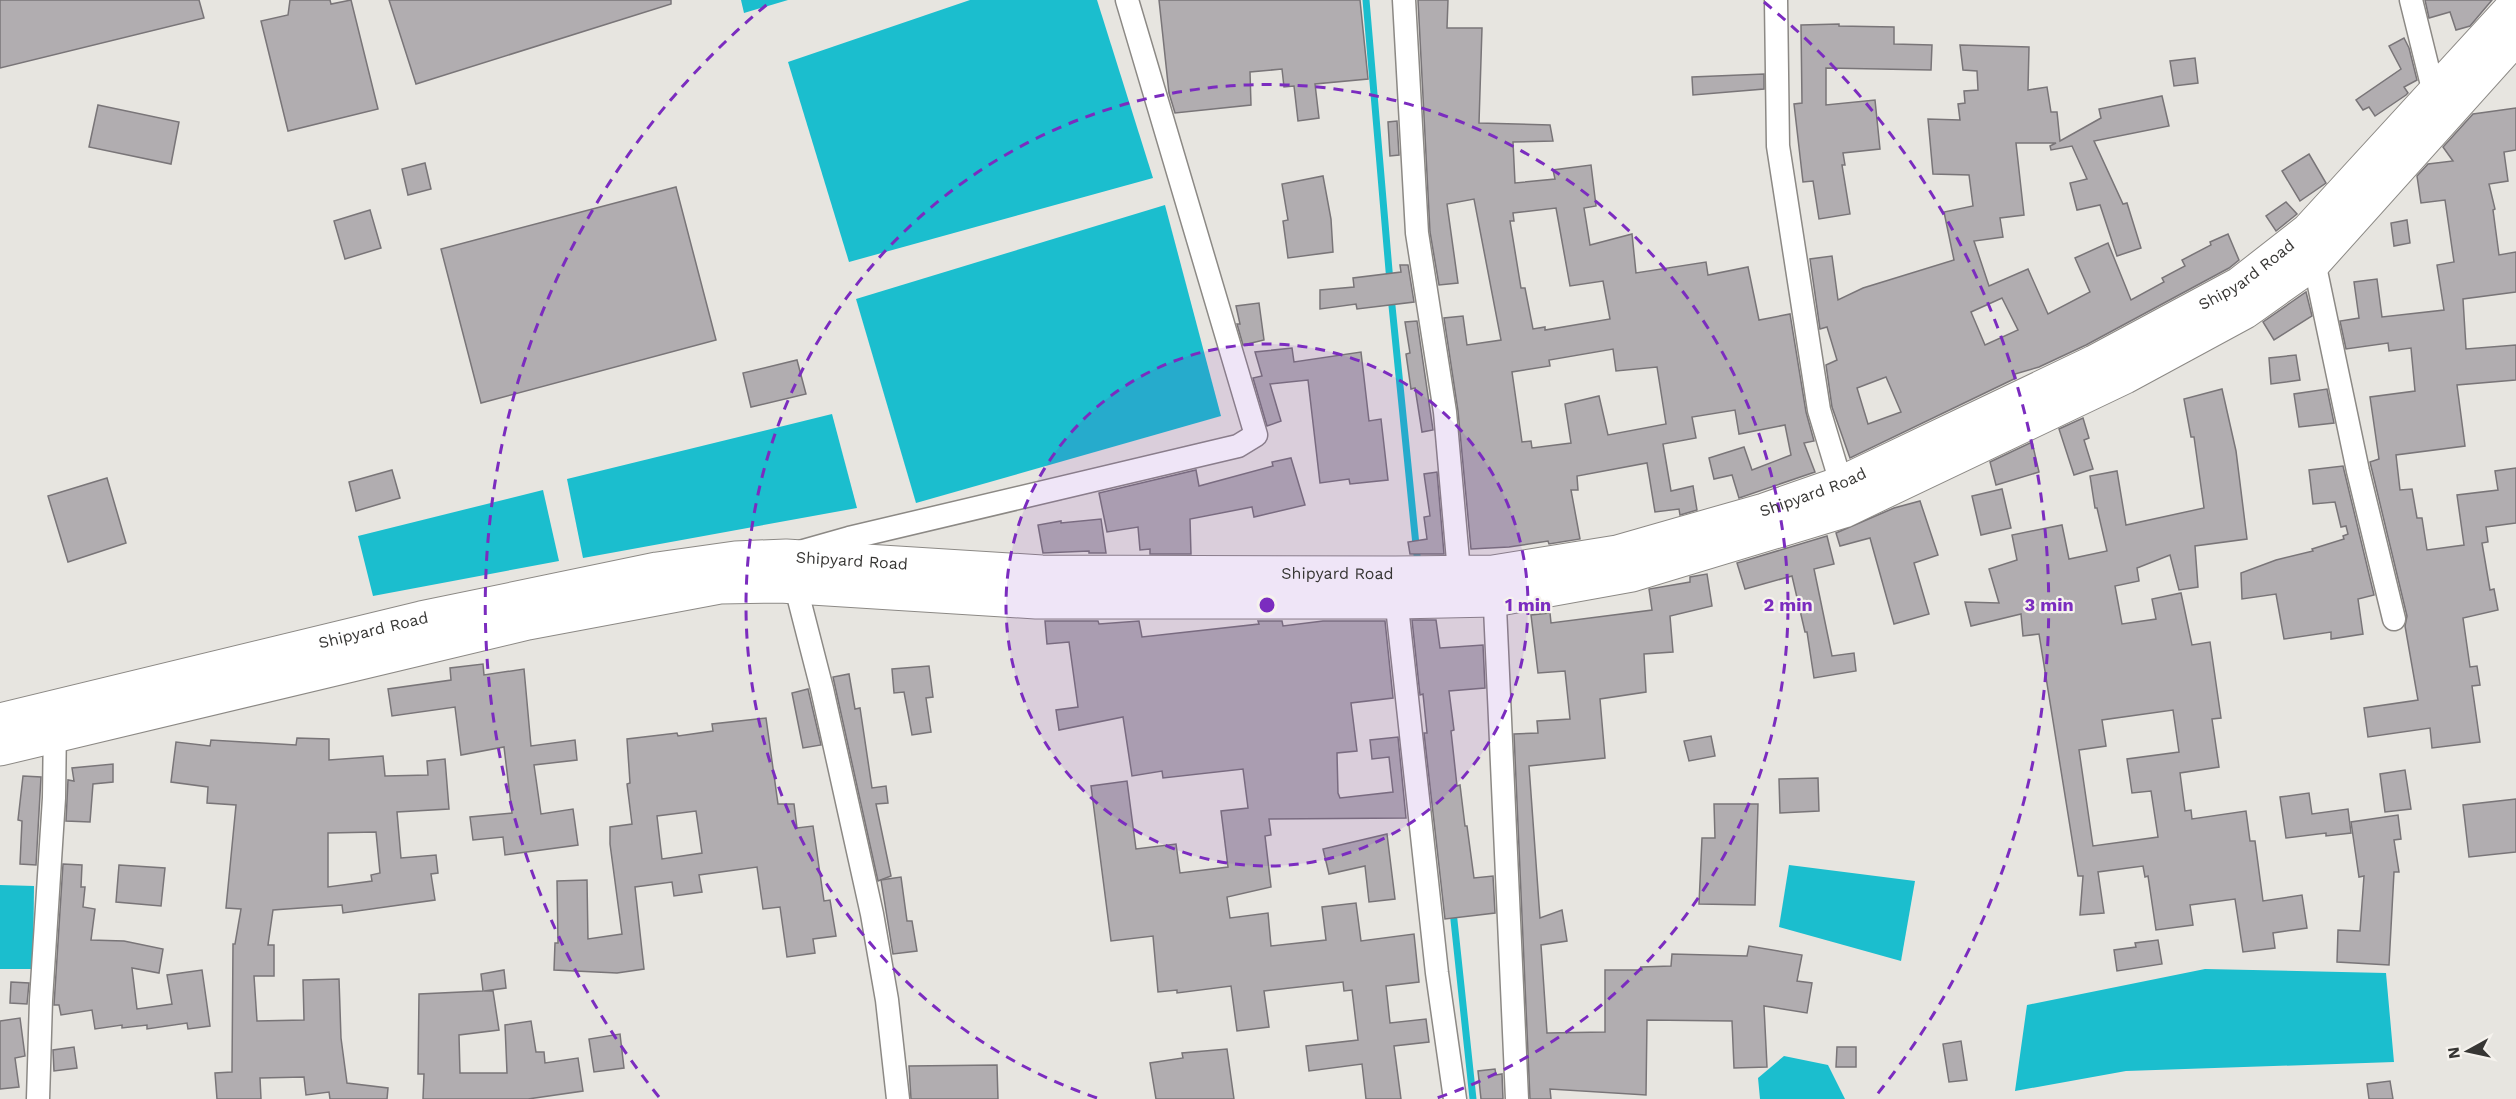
<svg xmlns="http://www.w3.org/2000/svg" width="2516" height="1099" viewBox="0 0 2516 1099" font-family="'Work Sans',sans-serif">
<style>
.water{fill:#1bbece}
.lines{fill:none;stroke-linecap:round;stroke-linejoin:round}
.stream{stroke:#1bbece;stroke-width:7}
.building{fill:#b1adb0;stroke:#797578;stroke-width:1.5;fill-rule:evenodd}
.street-casing{stroke:#8c8985;stroke-width:25}
.primary-casing{stroke:#8c8985;stroke-width:35}
.street{stroke:#fff;stroke-width:22}
.primary{stroke:#fff;stroke-width:33}
.ring{fill:none;stroke:#7b2cbf;stroke-width:3;stroke-dasharray:10 8}
.labels{text-anchor:middle;stroke-width:4.5;stroke-linejoin:round;paint-order:stroke}
.street-label{font-size:16px;fill:#373634;stroke:#f5f2ed}
.centre{fill:#7b2cbf;stroke:#f5f2ed;stroke-width:3}
.ring-label{font-size:18px;text-anchor:middle;font-weight:bold;fill:#7b2cbf;stroke:#f5f2ed;stroke-width:4.5;stroke-linejoin:round;paint-order:stroke}
</style>
<rect width="100%" height="100%" fill="#e7e5e0"/>
<g class="water">
<path d="M741 0H788L744 13Z"/>
<path d="M970 0H1097L1153 178 849 262 788 62Z"/>
<path d="M1165 205 1221 416 916 503 856 299Z"/>
<path d="M832 414 857 508 583 558 567 479Z"/>
<path d="M543 490 559 561 373 596 358 536Z"/>
<path d="M1789 865 1915 881 1901 961 1779 927Z"/>
<path d="M0 885 34 886 33 969H0Z"/>
<path d="M2205 969 2386 973 2394 1062 2126 1071 2015 1091 2027 1005Z"/>
<path d="M1784 1056 1828 1065 1845 1099H1760L1758 1078Z"/>
</g>
<g class="lines">
<g class="stream">
<path d="M1366 0 1390 282"/>
<path d="M1391 296 1418 565"/>
<path d="M1453 911 1473 1099"/>
</g>
</g>
<g class="building">
<path d="M0 0H199L204 18 0 68Z"/>
<path d="M290 0H330L331 4 351 0 378 109 288 131 261 21 288 15Z"/>
<path d="M389 0H671V4L416 84Z"/>
<path d="M1159 0H1360L1368 79 1315 84 1319 118 1298 121 1294 86 1284 87 1282 69 1250 72 1251 105 1175 113 1169 93Z"/>
<path d="M1418 0H1448L1447 28H1482L1479 123 1550 125 1553 141 1513 142 1515 183 1555 179 1553 170 1591 165 1596 206 1584 208 1590 245 1632 234 1636 273 1706 262 1708 275 1748 267 1759 320 1790 314 1806 412 1814 441 1804 443 1815 472 1739 498 1732 475 1714 479 1709 458 1744 447 1752 470 1791 455 1785 425 1739 434 1735 410 1692 417 1696 438 1663 444 1671 491 1693 486 1697 510 1680 515 1679 509 1655 512 1647 463 1577 476 1578 490H1571L1580 539 1549 544 1548 541 1509 547 1471 549 1458 411 1444 318 1463 316 1467 345 1501 340 1474 199 1447 204 1458 283 1439 285 1430 232ZM1556 208 1570 286 1603 281 1610 319 1545 330V327L1533 329 1525 288H1521L1510 221H1514L1513 213ZM1613 349 1616 371 1657 367 1666 424 1608 435 1599 396 1565 404 1571 443 1532 448 1531 441 1522 442 1512 372 1550 366 1549 360Z"/>
<path d="M2425 0H2492L2470 26 2456 30 2450 12 2429 18Z"/>
<path d="M1839 24V26L1894 27V44L1932 45 1931 70 1826 68V105L1875 100 1880 149 1843 153 1845 165H1842L1850 214 1819 219 1813 181 1803 182 1794 104 1802 103 1801 25Z"/>
<path d="M2404 38 2409 48 2417 80 2404 87 2408 93 2406 95 2375 116 2369 107 2363 110 2356 100 2401 69 2389 46Z"/>
<path d="M1960 45 2029 47 2028 90 2047 87 2051 112H2057L2060 141 2101 118 2099 109 2162 96 2169 126 2094 141 2123 204 2127 203 2141 248 2117 256 2100 205 2077 210 2070 183 2087 179 2072 146 2051 150 2050 146 2056 143H2016L2024 215 2000 218 2003 237 1974 241 1989 286 2028 269 2048 314 2090 292 2075 258 2108 243 2131 300 2164 282 2162 278 2185 266 2182 260 2211 245 2210 242 2228 234 2239 260 2229 268 2086 345 2039 367 2015 374 2016 378 1850 458 1832 407 1826 365 1837 360 1827 327 1820 329 1810 259 1832 256 1838 300 1863 288 1954 260 1944 212 1973 206 1969 175 1933 174 1928 119 1960 120 1958 104 1965 103 1964 91 1978 90 1977 71 1963 70ZM2002 298 2018 330 1985 345 1971 312ZM1886 377 1901 412 1868 424 1857 388Z"/>
<path d="M2195 58 2198 83 2174 86 2170 61Z"/>
<path d="M1764 74V89L1693 95 1692 77Z"/>
<path d="M98 105 179 122 171 164 89 147Z"/>
<path d="M2516 108V150L2504 152 2508 181 2489 184 2495 209 2493 210 2499 255 2516 252V292L2463 299 2466 349 2516 345V380L2457 385 2465 446 2396 455 2400 490 2412 489 2417 518H2422L2427 550 2464 545 2457 495 2498 490 2495 471 2516 468V523L2486 527 2488 542 2482 543 2490 590 2494 589 2498 610 2463 618 2470 667 2477 666 2480 685 2472 686 2480 742 2432 748 2430 728 2368 737 2364 708 2418 700 2405 626 2407 616 2370 462 2379 459 2370 397 2415 391 2411 348 2389 351 2388 343 2346 349 2340 321 2359 318 2354 282 2377 279 2382 317 2444 310 2437 265 2454 262 2445 200 2421 203 2417 176 2428 164 2453 161 2443 147 2473 114Z"/>
<path d="M1397 121 1399 155 1390 156 1388 122Z"/>
<path d="M2309 154 2326 183 2300 201 2282 171Z"/>
<path d="M425 163 431 189 408 195 402 169Z"/>
<path d="M1323 176 1331 219 1333 252 1288 258 1283 221 1288 220 1282 184Z"/>
<path d="M676 187 716 340 481 403 441 249Z"/>
<path d="M2286 202 2297 214 2276 231 2266 216Z"/>
<path d="M370 210 381 248 345 259 334 221Z"/>
<path d="M2407 220 2410 243 2394 246 2391 223Z"/>
<path d="M1400 265H1408L1414 302 1357 309 1356 304 1320 309V290L1354 287 1353 278 1401 272Z"/>
<path d="M2306 292 2312 316 2274 340 2263 322Z"/>
<path d="M1259 303 1264 340 1243 345 1237 324H1240L1236 306Z"/>
<path d="M1417 321 1433 430 1422 432 1415 388 1411 389 1406 354 1410 353 1405 322Z"/>
<path d="M1292 348 1294 362 1361 352 1369 421 1381 419 1388 480 1350 484 1349 479 1320 483 1308 380 1270 384 1281 421 1267 426 1253 378 1262 376 1255 352Z"/>
<path d="M2296 355 2300 380 2271 384 2269 358Z"/>
<path d="M797 360 806 394 751 407 743 373Z"/>
<path d="M2222 389 2236 451 2247 539 2195 546 2198 587 2179 590 2170 555 2137 568 2139 581 2115 586 2122 624 2156 619 2152 599 2181 593 2192 645 2210 642 2221 718 2212 719 2219 767 2180 773 2185 811 2191 810 2192 819 2246 811 2250 841H2255L2263 901 2302 895 2307 928 2273 933 2275 948 2243 952 2235 899 2190 905 2193 925 2156 930 2148 876 2145 877 2143 866 2098 872 2104 913 2080 915 2083 876H2078L2039 634 2023 636 2021 614 1971 626 1965 602 1999 603 1989 569 2017 560 2012 535 2062 525 2069 559 2107 551 2097 508H2095L2090 476 2117 471 2126 525 2204 508 2194 437H2191L2184 399ZM2173 710 2179 752 2127 759 2132 793 2151 791 2158 837 2093 846 2079 750 2106 746 2102 720Z"/>
<path d="M2327 389 2334 423 2299 427 2294 394Z"/>
<path d="M2083 418 2089 438 2084 440 2093 469 2074 475 2059 429Z"/>
<path d="M2032 442 2039 472 1996 485 1990 462Z"/>
<path d="M1291 458 1305 505 1254 517 1252 507 1190 519 1191 554H1150V549L1140 550 1138 527 1107 532 1099 493 1196 470 1199 486 1273 466 1272 462Z"/>
<path d="M2343 466 2374 595 2358 599 2363 634 2331 639V632L2284 639 2276 594 2242 599 2241 573 2276 560 2313 551 2312 549 2344 539 2343 536 2348 534 2346 526 2341 527 2335 502 2313 504 2309 470Z"/>
<path d="M392 470 400 498 356 511 349 482Z"/>
<path d="M1437 472 1444 554H1410L1408 542 1427 539 1424 517 1430 516 1424 474Z"/>
<path d="M107 478 126 543 68 562 48 496Z"/>
<path d="M2002 489 2011 528 1981 535 1972 496Z"/>
<path d="M1920 501 1938 555 1914 563 1929 614 1894 624 1870 538 1840 546 1836 533 1894 508Z"/>
<path d="M1101 519 1106 553H1089V551L1043 553 1038 525 1061 521V523Z"/>
<path d="M1827 536 1834 564 1814 569 1832 656 1854 653 1856 671 1814 678 1807 632H1805L1792 576 1745 589 1737 563Z"/>
<path d="M1707 574 1712 606 1670 616 1673 652 1644 654 1646 692 1600 699 1605 758 1529 766 1540 918 1562 910 1567 941 1541 945 1547 1033 1605 1032V970H1642L1641 967 1671 966 1672 954 1747 956 1749 946 1802 955 1797 981 1812 983 1807 1013 1764 1006 1767 1067 1734 1068 1732 1021 1647 1020 1646 1095 1550 1089 1551 1099H1530L1514 734 1538 733 1537 721 1570 719 1565 671 1538 673 1531 615 1550 613 1551 623 1652 610 1649 589 1690 582V577Z"/>
<path d="M1412 620H1436L1440 648 1483 645 1485 688 1449 691 1454 730 1451 731 1457 786 1460 785 1465 826H1467L1474 878 1493 876 1495 913 1445 919 1424 733H1427L1423 694 1420 695Z"/>
<path d="M1045 621H1098L1099 624 1139 621 1142 637 1259 624 1258 621H1282L1283 626 1323 621H1385L1393 698 1351 703 1357 751 1337 753 1338 793 1340 798 1393 792 1389 757 1372 759 1370 740 1398 737 1406 818 1269 819 1271 835 1265 836 1271 887 1227 897 1230 918 1268 913 1271 946 1326 940 1322 907 1356 903 1361 941 1414 934 1419 982 1386 986 1390 1023 1426 1019 1429 1042 1394 1046 1401 1099H1366L1362 1064 1309 1071 1306 1046 1358 1040 1352 990 1344 991 1343 982 1264 991 1269 1027 1237 1031 1231 986 1177 993V990L1158 992 1153 936 1111 941 1091 786 1127 781 1136 849 1176 844 1180 873 1228 867 1221 811 1248 808 1243 769 1163 778 1162 771 1132 776 1123 717 1059 730 1056 710 1078 707 1069 642 1047 644Z"/>
<path d="M483 664 484 675 524 669 531 746 575 740 577 760 534 765 541 814 573 809 578 845 505 855 503 837 473 840 470 817 512 813 504 747 461 755 455 707 392 716 388 689 451 680 450 668Z"/>
<path d="M929 666 933 697 926 698 931 732 912 735 904 692 894 693 892 669Z"/>
<path d="M849 674 855 709 860 708 872 788 886 786 888 803 876 804 891 876 878 881 833 677Z"/>
<path d="M808 689 821 745 803 748 792 693Z"/>
<path d="M766 718 778 804H794L797 828 813 826 824 901 830 900 836 936 813 939 815 953 787 957 780 907 763 909 757 867 699 875 702 892 674 896 672 882 635 887 644 969 617 973 554 970 555 943H558L557 881 587 880 588 939 622 934 610 844V827L632 824 627 784 630 783 627 739 677 733 678 736 713 731 712 724ZM696 811 702 853 662 859 657 816Z"/>
<path d="M1711 736 1715 756 1689 761 1684 741Z"/>
<path d="M297 738 329 739V760L383 756 385 776 428 775 427 761 445 759 449 809 397 812 401 858 436 855 438 873 431 874 435 900 343 913 342 905 273 910 268 945H274V976H254L257 1021 304 1020 303 980 339 979 341 1038 347 1083 388 1088 387 1099H330L329 1092 306 1095 304 1077 260 1078 261 1099H217L215 1073 232 1072 233 944H235L241 909 226 908 236 805 207 803 208 787 171 782 176 742 210 746 211 740 296 745ZM376 832 380 873 371 875 372 881 328 887V833Z"/>
<path d="M113 764V782L93 784 90 822 66 821 68 780 74 781 72 768Z"/>
<path d="M2405 770 2411 809 2385 812 2380 774Z"/>
<path d="M23 776 41 777 36 865 20 864 22 821 18 820Z"/>
<path d="M1818 778 1819 811 1780 813 1779 779Z"/>
<path d="M2309 793 2312 814 2348 809 2351 833 2326 836V833L2286 838 2280 797Z"/>
<path d="M2516 799V852L2469 857 2463 805Z"/>
<path d="M1714 804H1758L1755 905 1699 904 1702 838H1715Z"/>
<path d="M2398 815 2401 839 2394 840 2399 872H2394L2389 965 2337 962 2338 930 2360 931 2364 876 2359 877 2351 822Z"/>
<path d="M1387 834 1395 899 1369 902 1365 866 1329 874 1323 849Z"/>
<path d="M63 864 82 865 81 887H85L83 907 95 909 91 940 124 941 163 949 159 973 132 968 137 1009 172 1004 167 975 202 970 210 1026 188 1029 187 1023 147 1029V1025L122 1028V1025L95 1029 92 1010 61 1015 59 1005H54Z"/>
<path d="M119 865 165 868 161 906 116 902Z"/>
<path d="M901 877 907 921H912L917 951 893 954 881 880Z"/>
<path d="M2158 940 2162 964 2117 971 2114 950 2136 947 2135 943Z"/>
<path d="M504 970 506 988 484 991H493L499 1030 459 1035 460 1073H507L505 1025 531 1021 536 1052H544L545 1063 578 1058 583 1091 528 1099H423L424 1074H418L419 994 483 991 481 974Z"/>
<path d="M11 982 29 983 27 1004 10 1003Z"/>
<path d="M20 1018 25 1056 15 1058 19 1087 0 1089V1021Z"/>
<path d="M620 1034 624 1068 594 1072 589 1039Z"/>
<path d="M1961 1041 1967 1080 1949 1082 1943 1044Z"/>
<path d="M74 1047 77 1068 54 1071 53 1050Z"/>
<path d="M1837 1047H1856V1067H1836Z"/>
<path d="M1227 1049 1234 1099H1156L1150 1063 1183 1058 1182 1053Z"/>
<path d="M997 1065 998 1099H911L909 1066Z"/>
<path d="M1495 1069 1496 1075 1502 1074 1503 1099H1481L1478 1071Z"/>
<path d="M2390 1081 2393 1099H2369L2367 1084Z"/>
</g>
<g class="lines">
<g class="street-casing">
<g id="street">
<path d="M1404 0 1417 233 1445 412 1459 572"/>
<path d="M1776 0 1778 146 1819 410 1841 483"/>
<path d="M2411 0 2434 93"/>
<path d="M2312 252 2358 471 2394 619"/>
<path d="M803 551 849 538 1238 446 1256 435 1127 0"/>
<path d="M793 576 822 689 872 914 887 1000 898 1099"/>
<path d="M1494 585 1517 1099"/>
<path d="M1395 588 1437 973 1455 1099"/>
<path d="M38 1099 41 1000 54 798 55 723"/>
</g>
</g>
<g class="primary-casing">
<g id="primary">
<path id="s1" d="M0 720 421 618 657 569 735 558 786 556 1042 572 1395 573 1493 572 1617 552 1764 510 1841 483 2094 362 2239 284 2308 230 2516 3"/>
<path d="M0 749 528 623 720 587 780 586 1036 602H1396L1494 600 1632 575 1844 511 2125 377 2245 312 2314 263 2516 38"/>
</g>
</g>
<use href="#street" class="street"/>
<use href="#primary" class="primary"/>
</g>
<circle cx="1267" cy="605" r="261" fill="#7b2cbf" fill-opacity=".12"/>
<g class="ring">
<circle cx="1267" cy="605" r="261"/>
<path d="M1097 1098A521 521 0 1 1 1437 1098"/>
<path d="M659 1097A782 782 0 0 1 770 2M1764 2A782 782 0 0 1 1875 1097"/>
</g>
<g class="labels">
<g class="street-label">
<text dy="6" stroke="none"><textPath href="#s1" startOffset="2328">Shipyard Road</textPath></text>
<text dy="6" stroke="none"><textPath href="#s1" startOffset="1842">Shipyard Road</textPath></text>
<text dy="6" stroke="none"><textPath href="#s1" startOffset="870">Shipyard Road</textPath></text>
<text dy="6" stroke="none"><textPath href="#s1" startOffset="1356">Shipyard Road</textPath></text>
<text dy="6" stroke="none"><textPath href="#s1" startOffset="384">Shipyard Road</textPath></text>
</g>
</g>
<circle cx="1267" cy="605" r="9" class="centre"/>
<g class="ring-label">
<text x="1528" y="611">1 min</text>
<text x="1788" y="611">2 min</text>
<text x="2049" y="611">3 min</text>
</g>
<g transform="translate(2468 1051) rotate(262)" stroke="#f5f2ed" stroke-width="4.5" paint-order="stroke">
<path d="M0-4.5L10 22L0 15L-10 22Z" fill="#373634"/>
<text y="-9" font-size="16" font-weight="bold" text-anchor="middle" fill="#373634">N</text>
</g>
</svg>
